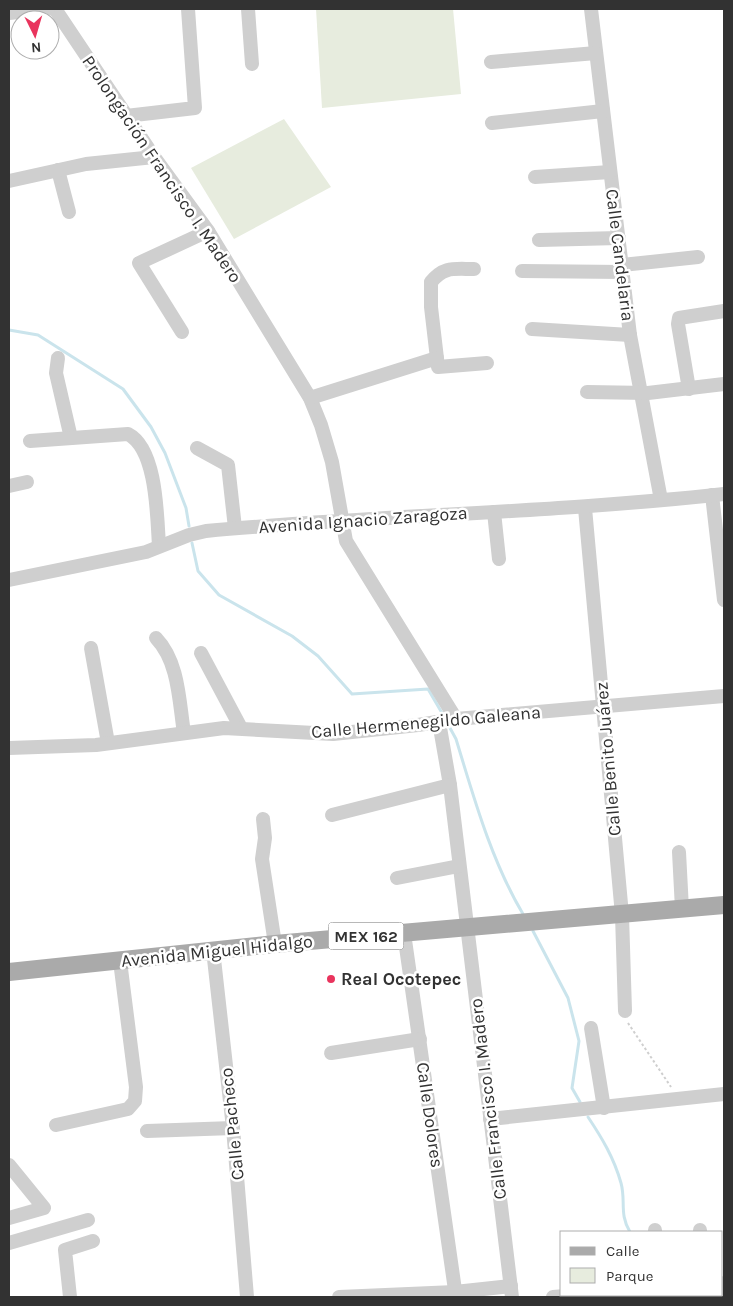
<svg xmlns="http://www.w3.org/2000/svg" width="733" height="1306" viewBox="0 0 733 1306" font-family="Karla,sans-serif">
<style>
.green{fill:#e7ecde}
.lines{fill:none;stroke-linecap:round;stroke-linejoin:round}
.stream{stroke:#cae4ec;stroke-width:3}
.path{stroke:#cfcfcf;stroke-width:2;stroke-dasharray:2.5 2.5;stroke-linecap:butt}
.minor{stroke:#cfcfcf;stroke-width:14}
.major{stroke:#aaa;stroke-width:18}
.poi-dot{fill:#e9345d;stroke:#fff;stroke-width:2}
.labels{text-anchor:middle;stroke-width:5;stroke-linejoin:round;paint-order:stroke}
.shield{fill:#fff;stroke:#707070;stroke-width:1}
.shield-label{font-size:16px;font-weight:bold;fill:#323232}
.street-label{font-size:18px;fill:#323232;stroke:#fff}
.poi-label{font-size:18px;font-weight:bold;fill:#323232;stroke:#fff;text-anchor:start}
</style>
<rect width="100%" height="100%" fill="#fff"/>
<g class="green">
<path d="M316 9H453L461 94 322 108Z"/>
<path d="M284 119 331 187 234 239 191 168Z"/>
</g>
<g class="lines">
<g class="stream">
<path d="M9 330 38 335 123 389 151 427 165 453 186 508 189 526"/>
<path d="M192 543 198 571 219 595 292 636 318 656 352 694 428 689 442 713"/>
<path d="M450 728 456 739C474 798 491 860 523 914"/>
<path d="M533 931 568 998 579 1041 572 1088 580 1102"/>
<path d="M588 1117C602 1138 614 1158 621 1183 626 1201 619 1214 630 1232"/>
</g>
<path class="path" d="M628 1023 671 1087"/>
<g class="minor">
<path d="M55 9 154 157 208 231 310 398 321 425 332 462 346 541 456 719"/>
<path d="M248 9 252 64"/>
<path d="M591 9 630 335 661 500"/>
<path d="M9 13 48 9"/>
<path d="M491 62 596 53"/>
<path d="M126 116 195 108 188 9"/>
<path d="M492 123 603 111"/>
<path d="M58 170 69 212"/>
<path d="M535 177 610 172"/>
<path d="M9 181 86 164 154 157"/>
<path d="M539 240 619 238"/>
<path d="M622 265 698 257"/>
<path d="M474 269C454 269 444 266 431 282V307L438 367 487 363"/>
<path d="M522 271 623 272"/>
<path d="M532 329 630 335"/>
<path d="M182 332 139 263 208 231"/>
<path d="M58 358 56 373 71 438"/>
<path d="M689 389 678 324 679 318 724 311"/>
<path d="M587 392 648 393 724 384"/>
<path d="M310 398 437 358"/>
<path d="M30 441 128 434C157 449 157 516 159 546"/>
<path d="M197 448 228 465 235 528"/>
<path d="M9 486 27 482"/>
<path d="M712 495 724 600"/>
<path d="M585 508 622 915 625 1011"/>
<path d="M494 512 499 559"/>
<path d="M9 580 146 552 189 535 206 531C379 515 552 513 724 494"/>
<path d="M156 638C179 662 179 701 184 733"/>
<path d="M91 648 108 743"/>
<path d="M201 653 241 728"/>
<path d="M439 722 450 785 512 1297"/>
<path d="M9 748 96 745 224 728 333 734 418 725 456 719 724 696"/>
<path d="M332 815 450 785"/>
<path d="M263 819 265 838 262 859 275 944"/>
<path d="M679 852 682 909"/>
<path d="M397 878 459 866"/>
<path d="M404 933 456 1297"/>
<path d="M213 950 233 1128 247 1297"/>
<path d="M591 1028 604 1108"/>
<path d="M331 1053 420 1039"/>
<path d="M490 1119 724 1094"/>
<path d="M56 1125 128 1109 135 1101 136 1087 120 961"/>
<path d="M147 1131 233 1128"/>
<path d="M9 1165 44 1208 9 1218"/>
<path d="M655 1230V1232"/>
<path d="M700 1230V1232"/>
<path d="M9 1243 88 1220"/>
<path d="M724 1283V1297"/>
<path d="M70 1297 65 1250 93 1241"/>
<path d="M339 1297 455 1292 511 1286"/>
<path d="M553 1297 578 1295"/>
<path d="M629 1297 630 1295"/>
<path d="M658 1297V1295"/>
</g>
<path class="major" d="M9 972 275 944 724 905"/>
</g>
<circle class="poi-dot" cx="331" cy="979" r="5"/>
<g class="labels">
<rect class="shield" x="328.5" y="922.5" width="75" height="27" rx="4"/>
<g class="shield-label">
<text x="366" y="942">MEX 162</text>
</g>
<g class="street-label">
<text transform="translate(162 169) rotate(56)" y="6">Prolongación Francisco I. Madero</text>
<text transform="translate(620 255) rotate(83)" y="6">Calle Candelaria</text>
<text transform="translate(363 520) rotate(-4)" y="6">Avenida Ignacio Zaragoza</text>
<text transform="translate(426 722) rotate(-5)" y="6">Calle Hermenegildo Galeana</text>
<text transform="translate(608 759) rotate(-95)" y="6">Calle Benito Juárez</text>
<text transform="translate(217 951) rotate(-6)" y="6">Avenida Miguel Hidalgo</text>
<text transform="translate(488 1099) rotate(-97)" y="6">Calle Francisco I. Madero</text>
<text transform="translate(430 1115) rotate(82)" y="6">Calle Dolores</text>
<text transform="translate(232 1124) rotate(-96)" y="6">Calle Pacheco</text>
</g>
<g class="poi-label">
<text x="341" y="985">Real Ocotepec</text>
</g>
</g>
<rect width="733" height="1306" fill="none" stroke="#323232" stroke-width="20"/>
<rect x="560" y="1231" width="162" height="65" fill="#ffffff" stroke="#adadad"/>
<rect x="570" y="1247" width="25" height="8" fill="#aaaaaa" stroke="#adadad"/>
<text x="606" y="1256" font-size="15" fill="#323232">Calle</text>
<rect x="570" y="1268" width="25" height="15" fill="#e7ecde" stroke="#adadad"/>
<text x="606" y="1281" font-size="15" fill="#323232">Parque</text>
<g transform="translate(35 35) rotate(175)"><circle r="24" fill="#ffffff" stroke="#adadad"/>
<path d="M0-4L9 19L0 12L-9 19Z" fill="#e9345d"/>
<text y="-8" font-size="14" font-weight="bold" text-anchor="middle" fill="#323232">N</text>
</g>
</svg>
